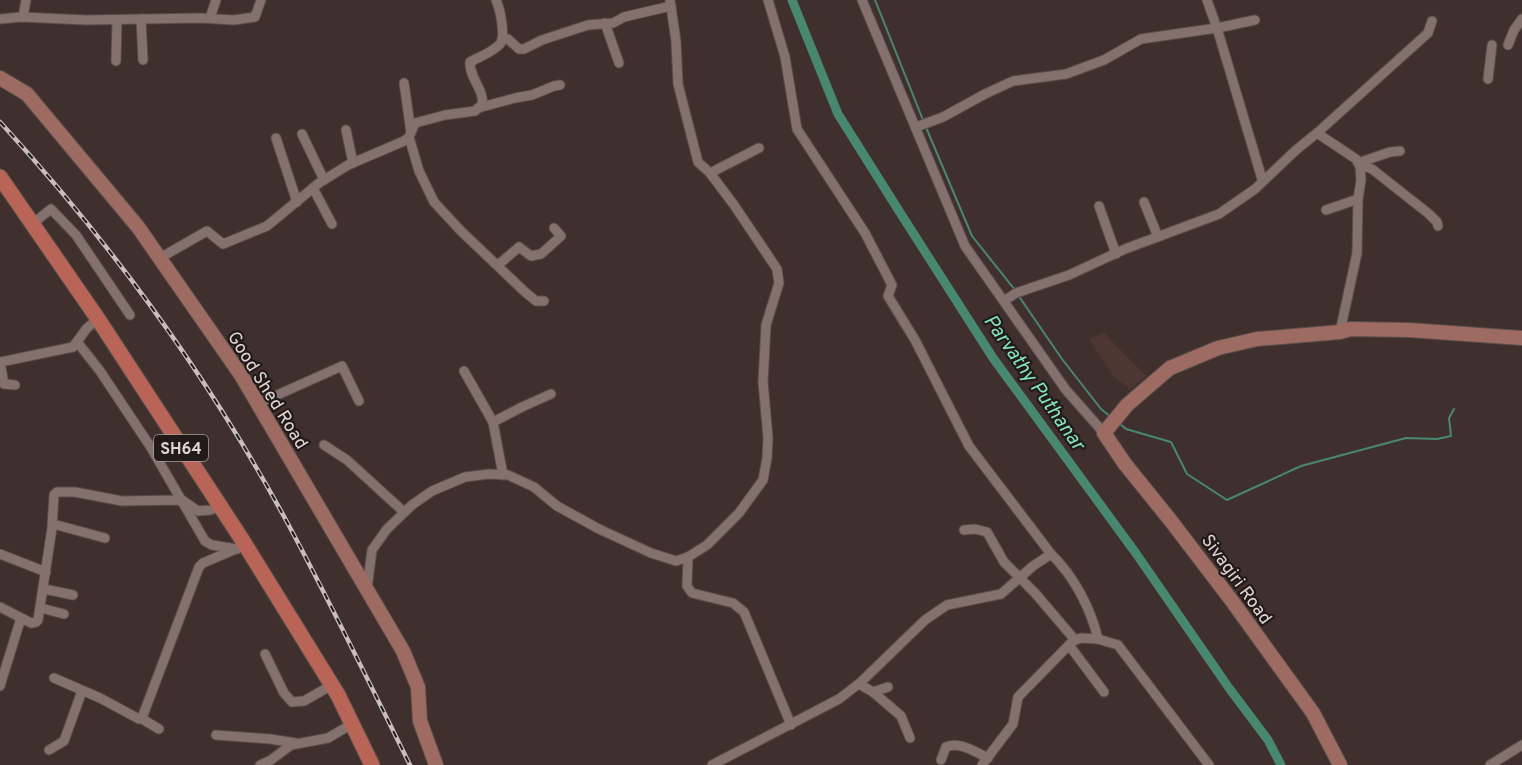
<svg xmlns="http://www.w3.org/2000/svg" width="1522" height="765" viewBox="0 0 1522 765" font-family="Overpass,sans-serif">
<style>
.built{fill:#4e3733}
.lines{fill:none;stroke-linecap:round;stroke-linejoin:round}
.stream{stroke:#488770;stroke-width:2}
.canal{stroke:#488770;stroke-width:9}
.street-casing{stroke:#5a4d4a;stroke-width:11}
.secondary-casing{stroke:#5a4d4a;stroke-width:16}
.primary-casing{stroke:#5a4d4a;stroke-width:17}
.street{stroke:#84716e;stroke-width:9}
.secondary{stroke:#9e6b63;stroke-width:14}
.primary{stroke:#b86557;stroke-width:15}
.rail-casing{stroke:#c9bebb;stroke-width:4.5}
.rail{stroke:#211a19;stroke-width:2;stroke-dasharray:7;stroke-linecap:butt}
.labels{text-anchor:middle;stroke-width:4.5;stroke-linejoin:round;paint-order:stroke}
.shield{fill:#211a19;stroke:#a79e9c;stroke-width:1.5}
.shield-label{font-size:16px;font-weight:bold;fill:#e1d6d4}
.street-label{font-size:18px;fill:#e1d6d4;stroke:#211a19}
.water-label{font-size:20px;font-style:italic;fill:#84e5c1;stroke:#211a19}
</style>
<rect width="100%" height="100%" fill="#40302d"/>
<path class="built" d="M1104 333 1146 376 1130 389 1114 377 1089 339Z"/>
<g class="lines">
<g class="stream">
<path d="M875 0 923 120"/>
<path d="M925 125 972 236 1015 290"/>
<path d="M1018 295 1062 359 1101 409 1111 417"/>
<path d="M1120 424 1126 429 1171 442 1187 474 1227 500 1301 466 1406 438 1437 439 1451 436 1449 418 1454 409"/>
</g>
<path class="canal" d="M792 0 838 114 899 211 993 358 1135 552 1229 688 1268 740 1281 765"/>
<g class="street-casing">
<g id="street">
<path d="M768 0 785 57 797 129 865 233 892 285 888 296 915 340 969 446 1051 554C1074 576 1091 609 1098 639L1118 645 1209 765"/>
<path d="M862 0 965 246 1066 390 1104 433"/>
<path d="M23 17 26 0"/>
<path d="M210 18 216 0"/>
<path d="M0 19 21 17 86 20 200 18 234 20 255 17 261 0"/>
<path d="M141 19 143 60"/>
<path d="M1255 20 1217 28 1262 179"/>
<path d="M605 23 619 63"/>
<path d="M502 39H508L519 49H524L542 40 588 25 613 23 624 17 671 6"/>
<path d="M1508 45 1514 30 1522 19"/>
<path d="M116 61 117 20"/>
<path d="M1488 79 1492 45"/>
<path d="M404 83 411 132"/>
<path d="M478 108 515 98 532 95 554 86 560 85"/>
<path d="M916 127 943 117 985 94 1013 81 1066 74 1104 60 1141 39 1217 28 1207 0"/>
<path d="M346 130 353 163"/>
<path d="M1317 133 1428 33 1432 21"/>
<path d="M302 134 324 180"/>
<path d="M409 137 419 171 434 202 461 231 525 292 536 301H544"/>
<path d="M276 138 297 202"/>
<path d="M1358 163 1390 152 1400 151"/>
<path d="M1359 164 1372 169 1429 214 1437 222 1438 226"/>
<path d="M710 173 759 148"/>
<path d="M313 188 332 224"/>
<path d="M1144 202 1158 237"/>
<path d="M1099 206 1116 254"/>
<path d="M1326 210 1358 199"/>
<path d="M32 224 51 209 76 235 130 315"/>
<path d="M160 258 207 231 223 244 267 226 319 183 348 165 404 141 409 137 415 123 445 115 475 111 482 105C485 90 469 78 470 62 479 57 493 52 500 44 506 36 500 9 496 0"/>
<path d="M498 265 519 247 531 256 541 254 561 236 554 228"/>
<path d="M1004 301 1016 293 1069 275 1125 249 1219 214 1255 189 1296 150 1317 133 1356 159 1360 166 1361 180 1358 199 1357 253 1340 332"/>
<path d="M78 343 100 371 150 446 205 541 212 545 237 549"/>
<path d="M0 362 73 347 87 328 98 319"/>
<path d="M0 362 4 384 15 385"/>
<path d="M464 371 493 422 503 475"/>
<path d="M257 404 342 366 359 401"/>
<path d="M493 422 522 407 551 394"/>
<path d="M324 445 347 460 404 512"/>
<path d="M53 524 105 538"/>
<path d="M964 530 975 529 987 532 1004 562 1035 593 1075 640"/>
<path d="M0 554 46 572"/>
<path d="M688 557 687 586 692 593 733 603 744 612 791 725"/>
<path d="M44 589 73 595"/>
<path d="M367 589 372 550 387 529 412 505 432 491 465 477 489 474 508 475 534 487 557 506 599 529 651 553 676 561 688 557 707 545 739 513 763 480 767 458 768 438 763 382 766 325 779 283 777 269 734 205 710 173 698 162 678 84 676 41 670 0"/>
<path d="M0 607 31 623 36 622 38 620 52 528 54 495 57 492H75L122 501 182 500 198 511 210 510 220 507"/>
<path d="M41 608 64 614"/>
<path d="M1069 645 1104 692"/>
<path d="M265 654 284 693 292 702 304 701 332 685"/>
<path d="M54 678 100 698 139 719 142 718 199 567 203 563 245 545"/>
<path d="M859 684 873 692 888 687"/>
<path d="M0 686 21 618"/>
<path d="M873 692 901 716 910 738"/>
<path d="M142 719 159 729"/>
<path d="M216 735 270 739 296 743"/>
<path d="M49 750 64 741 82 691"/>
<path d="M941 760 946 747C960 741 975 752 988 758"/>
<path d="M260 765 271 760 291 745 328 738 352 724"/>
<path d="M712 765 839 699 861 682 925 620 947 605 1001 594 1033 566 1051 554"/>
<path d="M982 765 1013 724 1018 697 1073 641 1081 638 1098 639"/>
<path d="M1490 765 1522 745"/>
</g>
</g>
<g class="secondary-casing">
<g id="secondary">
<path d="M0 78 27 94 138 227 241 375 403 651 418 687 420 721 436 765"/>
<path d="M1340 765 1313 713 1232 601 1171 521 1125 464 1104 433 1127 405 1170 368 1218 348 1257 339 1340 332 1350 329 1409 330 1522 338"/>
</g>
</g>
<g class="primary-casing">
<path id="primary" d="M0 177 98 319 241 538 338 695 372 765"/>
</g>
<use href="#street" class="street"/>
<use href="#secondary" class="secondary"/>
<use href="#primary" class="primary"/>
<g class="rail-casing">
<path id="rail" d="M0 122C111 243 209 378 287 522 330 602 370 684 410 765"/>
</g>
<use href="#rail" class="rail"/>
</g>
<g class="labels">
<rect class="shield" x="154" y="435" width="54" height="26" rx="4.5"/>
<g class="shield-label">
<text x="181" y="454">SH64</text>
</g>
<g class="street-label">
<text transform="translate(268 390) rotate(58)" y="6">Good Shed Road</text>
<text transform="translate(1237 579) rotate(54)" y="6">Sivagiri Road</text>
</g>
<g class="water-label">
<text transform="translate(1035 382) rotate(55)" y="7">Parvathy Puthanar</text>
</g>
</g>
</svg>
